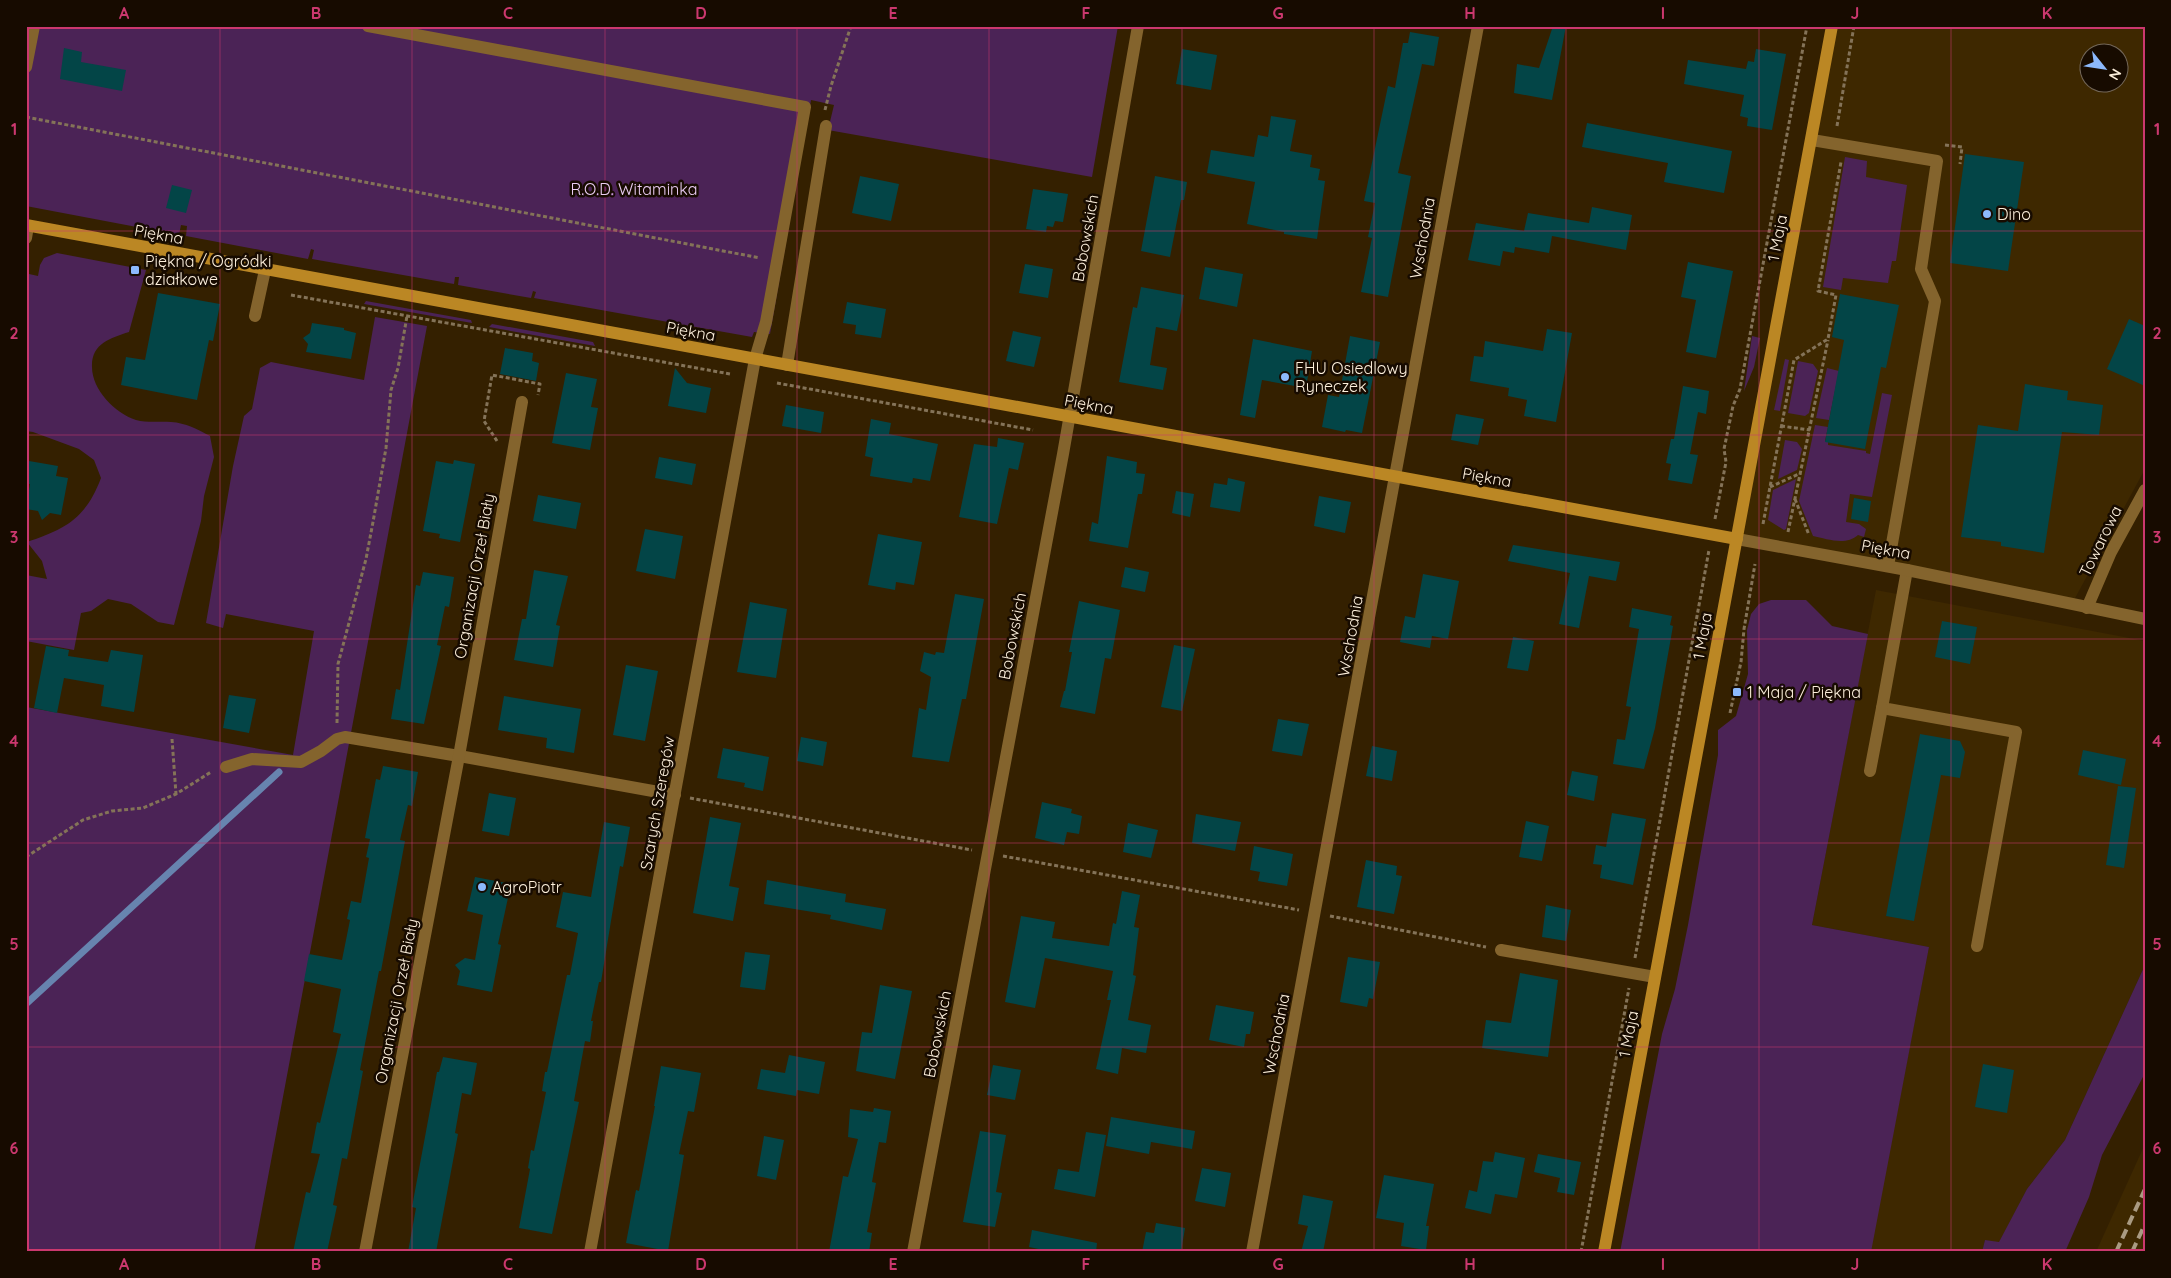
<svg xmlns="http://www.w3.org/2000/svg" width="2171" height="1278" viewBox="0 0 2171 1278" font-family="Quicksand,sans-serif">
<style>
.built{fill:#3e2800;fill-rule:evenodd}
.green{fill:#4b2356}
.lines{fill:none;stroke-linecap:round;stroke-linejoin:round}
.stream{stroke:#6784af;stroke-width:7}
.building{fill:#034547}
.path{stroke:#847358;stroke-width:3;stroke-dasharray:4 2.5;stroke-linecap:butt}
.lane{stroke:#84642d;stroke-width:12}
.street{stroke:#84642d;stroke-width:12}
.secondary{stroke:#bb8724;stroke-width:12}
.rail{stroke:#aa9b82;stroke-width:4;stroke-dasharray:10 5;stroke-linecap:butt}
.grid{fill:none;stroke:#cb386e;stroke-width:1;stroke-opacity:0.55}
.poi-dot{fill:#8cb9fc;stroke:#170b00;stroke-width:2}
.labels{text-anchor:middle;stroke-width:5;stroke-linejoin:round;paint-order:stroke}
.park-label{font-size:16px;fill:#ebcdf4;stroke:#170b00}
.poi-label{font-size:16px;fill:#fdf0dc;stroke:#170b00;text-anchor:start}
.street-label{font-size:16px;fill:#fdf0dc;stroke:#170b00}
.neatline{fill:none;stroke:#cb386e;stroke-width:2}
.grid-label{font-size:16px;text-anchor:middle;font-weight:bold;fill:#cb386e}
</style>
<rect width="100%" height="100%" fill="#342000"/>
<g class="built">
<path d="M1834 26H2145V469L2074 600 1738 537ZM2088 52H2118V82H2088Z"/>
<path d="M1876 590 2145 641V965L2065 1140 2027 1189 1999 1243 1985 1240 1982 1252H1870L1929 947 1812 925Z"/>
<path d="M2145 1144V1252H2096Z"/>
</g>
<g class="green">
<path d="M26 26H1118L1092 177 828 130 834 105 811 100 770 334 754 332 752 337 534 298 536 292 533 291 531 298 458 285 459 277H455L454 284 312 259 314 250 311 249 308 259 186 236 187 226 181 225 179 235 26 206Z"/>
<path d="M1845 157 1867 161 1866 177 1907 185 1896 261H1892L1888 283 1843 278 1841 290 1823 287Z"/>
<path d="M57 253 146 270 129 332C110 338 91 344 92 367 92 390 115 413 136 420 147 423 160 421 171 422 186 423 197 429 210 436L214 457 204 496 201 521 174 625 158 622 131 604 108 599 91 611 81 613 74 650 26 641V575L47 579 42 561 27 542C66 529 86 518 101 478L94 460 79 449 33 432 26 431V287L29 274 38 276 40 265 44 258Z"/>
<path d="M366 301 471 320 472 323 364 304Z"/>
<path d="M375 317 427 326 254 1252H26V707L293 755 314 631 226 614 223 628 206 623 233 466 244 416 252 409 260 368 271 362 364 380Z"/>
<path d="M492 324 593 342 595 346 489 327Z"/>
<path d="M1752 336 1760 338 1754 367 1744 391Z"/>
<path d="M1785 359 1789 360 1780 411 1774 410Z"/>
<path d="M1798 361 1813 364 1818 371 1809 413 1805 416 1788 413Z"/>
<path d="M1827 368 1839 371 1829 420 1816 418Z"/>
<path d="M1882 393 1892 395 1872 497 1850 494 1846 522 1859 524 1866 529 1864 537 1858 535C1846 546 1827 539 1813 536L1799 501 1815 425 1828 427 1825 441 1828 442V445L1866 451V453L1870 454Z"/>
<path d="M1785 440 1797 442 1802 449 1797 470 1778 479Z"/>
<path d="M1796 479 1786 529 1784 530 1768 520 1773 490Z"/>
<path d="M1771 600H1806L1832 626 1868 634 1812 925 1929 947 1871 1252H1620L1662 1034 1675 989 1688 925 1718 755V730L1736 716 1748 674 1747 630 1751 614 1759 604Z"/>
<path d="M2145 965V1073L2102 1155 2089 1197 2065 1252H1982L1985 1240 1999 1242 2027 1189 2065 1140Z"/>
</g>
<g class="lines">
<path class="stream" d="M26 1004 279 772"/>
</g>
<g class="building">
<path d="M1553 26H1566L1552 100 1514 93 1517 64 1539 68Z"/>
<path d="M1410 32 1439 37 1434 66 1422 64 1398 173 1411 176 1388 297 1361 292 1372 238 1368 237 1375 203 1364 201 1388 86 1395 88 1403 43H1408Z"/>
<path d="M64 48 82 52 81 62 126 70 122 91 60 79Z"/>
<path d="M1182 49 1217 55 1211 90 1176 84Z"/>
<path d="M1756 49 1786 54 1772 130 1747 126 1748 118 1740 116 1744 95 1684 84 1688 60 1746 69 1748 61 1754 62Z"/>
<path d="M1271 116 1296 120 1290 151 1312 155 1310 167 1320 169 1318 180 1325 181 1317 239 1284 234V232L1247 224 1255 182 1207 173 1211 150 1254 157 1258 135 1268 137Z"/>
<path d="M1587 123 1732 151 1724 193 1664 182 1668 163 1582 147Z"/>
<path d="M1965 154 2024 162 2008 271 1950 263Z"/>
<path d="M860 176 899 184 891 221 852 213Z"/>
<path d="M1155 176 1187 182 1184 200H1181L1170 257 1141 251Z"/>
<path d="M172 185 192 190 186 213 166 208Z"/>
<path d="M1033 189 1068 194 1063 222 1055 221 1053 227 1047 226 1046 232 1026 229Z"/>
<path d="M1592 207 1632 215 1626 250 1552 236 1549 253 1515 247 1514 253 1503 251 1500 266 1468 260 1476 223 1524 231 1528 213 1589 223Z"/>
<path d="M1688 262 1733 271 1716 358 1686 352 1696 300 1681 297Z"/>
<path d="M1025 264 1053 269 1048 298 1019 293Z"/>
<path d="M1205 267 1243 274 1237 307 1199 299Z"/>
<path d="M1141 287 1184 295 1177 331 1156 327 1150 365 1167 368 1163 390 1119 382 1133 307 1137 308Z"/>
<path d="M158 293 220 304 213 341 209 340 197 400 121 385 126 357 145 360Z"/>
<path d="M1840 294 1899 305 1886 368 1881 367 1865 449 1825 442 1844 340 1832 337Z"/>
<path d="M847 302 886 309 881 338 855 334 856 325 843 323Z"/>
<path d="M2129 319 2145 326V386L2107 369Z"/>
<path d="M312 323 344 328V330L356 333 351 359 306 352 308 344 303 338 310 333Z"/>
<path d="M1547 329 1572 333 1556 422 1524 416 1527 400 1508 396 1509 388 1470 381 1474 356 1483 357 1485 341 1543 351Z"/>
<path d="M1013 331 1041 337 1034 367 1006 361Z"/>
<path d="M1350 336 1380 342 1362 433 1346 430 1345 432 1322 427 1328 395 1339 397Z"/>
<path d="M1253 339 1312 351 1306 388 1262 380 1255 418 1240 415Z"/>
<path d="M505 348 533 353 532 361 539 363 536 381 500 374Z"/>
<path d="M675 368 687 383 711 388 706 413 668 406Z"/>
<path d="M566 373 597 379 591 407 598 408 590 450 552 443Z"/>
<path d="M2025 384 2068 391 2067 400 2103 405 2099 435 2062 432 2044 553 2001 546V542L1961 537 1978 425 2018 431Z"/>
<path d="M1683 386 1709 391 1706 414 1698 412 1690 454 1698 455 1692 484 1668 480 1671 464 1666 463 1671 439H1674Z"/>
<path d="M786 405 824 412 821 433 782 426Z"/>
<path d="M1456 414 1484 419 1478 445 1451 440Z"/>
<path d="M871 419 891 423 889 434 938 444 930 481 913 478 912 483 870 476 873 458 865 456Z"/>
<path d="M998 438 1024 443 1018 470 1009 468 997 524 959 517 974 444 997 447Z"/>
<path d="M1107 456 1137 462 1136 473 1145 474 1142 494H1138L1128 548 1089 541 1092 522 1098 524Z"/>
<path d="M659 457 696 464 692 485 655 478Z"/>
<path d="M454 460 475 464 460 542 439 538 440 534 423 531 436 461 453 464Z"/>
<path d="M29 461 58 466 56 476 68 478 61 515 50 513 42 520 38 511 26 509 30 484H26Z"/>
<path d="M1228 478 1245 482 1240 512 1210 507 1214 483 1227 485Z"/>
<path d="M1176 491 1194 494 1190 517 1172 513Z"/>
<path d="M538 495 581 503 576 529 533 521Z"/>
<path d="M1319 496 1351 502 1345 533 1314 526Z"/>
<path d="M1854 498 1871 501 1868 522 1851 519Z"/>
<path d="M645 529 683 536 675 579 636 571Z"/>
<path d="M878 534 922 542 914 585 896 582 895 590 868 585Z"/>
<path d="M1513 545 1620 562 1616 581 1589 576 1579 628 1559 624 1570 573 1508 561Z"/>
<path d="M1125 567 1149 572 1145 592 1121 587Z"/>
<path d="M534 570 568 576 556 625 560 626 553 667 514 660 522 619H526Z"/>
<path d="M423 572 454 577 449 607 445 606 437 645 441 646 424 724 391 719 396 689 400 690 416 585 420 586Z"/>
<path d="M1423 574 1459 581 1448 639 1432 636 1430 648 1400 642 1405 616 1415 618Z"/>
<path d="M955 594 984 599 966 699H962L949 762 912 757 919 708 926 710 931 677 920 671 924 652 935 655 936 652 944 653Z"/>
<path d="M1079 601 1120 610 1111 659 1105 658 1095 714 1060 707 1064 691H1065L1072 652H1069Z"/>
<path d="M750 602 787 609 776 678 737 672Z"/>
<path d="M1632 608 1672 616 1670 625 1673 626 1655 728 1644 769 1613 764 1617 739 1625 740 1631 707 1626 706 1639 629 1629 627Z"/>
<path d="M1942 621 1977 627 1970 664 1935 657Z"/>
<path d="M1513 637 1534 641 1528 671 1507 668Z"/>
<path d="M1174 645 1195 649 1182 711 1161 707Z"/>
<path d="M46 646 69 650 68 656 108 662 111 650 143 655 134 712 101 706 104 685 64 678 57 713 34 708Z"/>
<path d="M626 665 658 671 645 741 613 735Z"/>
<path d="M229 695 256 699 249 733 223 728Z"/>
<path d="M504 696 581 709 574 753 546 748 547 738 498 730Z"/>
<path d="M1278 719 1309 724 1302 756 1272 751Z"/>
<path d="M1920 734 1960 741 1965 752 1960 778 1941 775 1914 921 1886 916Z"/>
<path d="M801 737 827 742 823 766 797 761Z"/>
<path d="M1372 746 1397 751 1392 781 1366 776Z"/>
<path d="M723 748 769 757 763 791 744 787 745 783 717 778Z"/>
<path d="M2083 750 2126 759 2121 785 2078 775Z"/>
<path d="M383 766 418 772 412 806 408 805 400 840 405 841 381 971H379L360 1070 363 1071 347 1159 342 1158 333 1205 337 1206 327 1252H293L306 1192 310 1193 320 1154 311 1153 317 1122 320 1123 341 1034 333 1032 341 989 304 981 309 954 342 960 350 920 347 919 351 901 361 903 369 858 366 857 370 839 365 838 376 779 380 780Z"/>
<path d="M1572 771 1598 776 1594 801 1567 795Z"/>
<path d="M2118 786 2136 788 2124 868 2106 865Z"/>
<path d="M489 793 516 798 509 836 482 831Z"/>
<path d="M1042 802 1072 809 1071 813 1082 816 1079 834 1067 832 1064 845 1035 838Z"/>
<path d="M1612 813 1646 819 1633 885 1600 878 1602 865 1593 864 1596 845 1606 847Z"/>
<path d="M1196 814 1241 822 1235 851 1192 843Z"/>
<path d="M710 817 741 823 729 886 739 888 733 921 693 913Z"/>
<path d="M1526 821 1549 826 1542 861 1519 857Z"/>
<path d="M604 822 630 827 623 867 620 866 601 982H599L591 1021H593L590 1042 585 1041 574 1101 579 1102 552 1234 519 1228 530 1169 528 1168 531 1150 534 1151 546 1092 542 1091 545 1072H547L567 975H570L578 933 556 927 563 892 591 897Z"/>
<path d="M1128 823 1158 830 1151 858 1123 852Z"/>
<path d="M1254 846 1293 854 1287 886 1258 881 1260 872 1250 870Z"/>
<path d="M1366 860 1397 866 1396 875 1402 876 1394 914 1357 907Z"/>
<path d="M475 877 511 884 498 944 501 945 492 992 457 985 460 971 455 965 465 958 475 960 483 915 467 911Z"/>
<path d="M767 880 846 894 845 902 886 909 882 930 830 919 831 915 764 904Z"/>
<path d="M1122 891 1140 895 1134 927 1139 928 1133 975 1136 976 1128 1020 1151 1025 1146 1053 1122 1048 1118 1074 1096 1069 1111 1000H1107L1113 971 1045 958 1035 1008 1005 1002 1021 916 1055 922 1052 938 1109 946 1113 923 1116 924Z"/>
<path d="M1546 905 1571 910 1566 941 1542 937Z"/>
<path d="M745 952 770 955 765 990 740 987Z"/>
<path d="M1348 957 1380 962 1373 999 1369 998 1367 1007 1340 1002Z"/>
<path d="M1520 973 1558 980 1548 1057 1482 1048 1486 1020 1511 1023Z"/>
<path d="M880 985 912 991 895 1079 856 1071 862 1032 872 1033Z"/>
<path d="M1216 1005 1254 1012 1250 1034H1246L1244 1047 1209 1040Z"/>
<path d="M789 1055 825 1062 819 1094 797 1090 796 1096 757 1089 761 1069 785 1073Z"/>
<path d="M443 1057 477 1063 471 1095 462 1093 455 1133 458 1134 436 1252H408L416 1208 412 1207 437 1072H439Z"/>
<path d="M1983 1064 2014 1070 2007 1113 1975 1107Z"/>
<path d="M993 1065 1021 1070 1015 1100 987 1095Z"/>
<path d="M661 1066 701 1073 694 1112 688 1111 679 1154 684 1155 668 1251 626 1243 636 1190 639 1191 655 1106H654Z"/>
<path d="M874 1108 891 1111 886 1143 879 1142 872 1182 876 1183 867 1232 872 1233 869 1252H829L843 1176 848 1177 858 1139 848 1137 850 1109 873 1112Z"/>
<path d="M1111 1117 1195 1131 1192 1149 1151 1142 1149 1154 1106 1146Z"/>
<path d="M980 1131 1006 1135 996 1192 1002 1193 995 1227 963 1222Z"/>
<path d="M1086 1132 1106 1135 1095 1197 1054 1189 1058 1169 1079 1172Z"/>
<path d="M764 1136 784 1140 776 1180 757 1176Z"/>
<path d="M1495 1152 1525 1158 1517 1198 1495 1194 1491 1214 1465 1208 1469 1190 1477 1192 1483 1161 1493 1162Z"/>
<path d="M1538 1154 1581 1162 1574 1195 1557 1192 1560 1178 1534 1172Z"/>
<path d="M1202 1168 1231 1173 1225 1207 1195 1201Z"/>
<path d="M1384 1175 1434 1184 1426 1226H1429L1426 1250 1401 1246 1404 1223 1376 1218Z"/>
<path d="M1303 1195 1333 1201 1323 1252H1301L1308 1226 1298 1224Z"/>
<path d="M1156 1223 1185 1228 1181 1252H1142L1146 1232 1154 1233Z"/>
<path d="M1032 1230 1097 1243 1096 1252H1053L1029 1247Z"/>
</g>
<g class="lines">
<g class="path">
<path d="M825 110 831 86 851 26"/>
<path d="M26 117 760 258"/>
<path d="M1837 126 1854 26"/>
<path d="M1945 145 1962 147 1960 164"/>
<path d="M291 295 730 374"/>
<path d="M777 383 1033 430"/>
<path d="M1781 426 1810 430"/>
<path d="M497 441 484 421 492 375 540 384 538 395"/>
<path d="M1770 487 1801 473"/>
<path d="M1795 499 1809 535"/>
<path d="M1715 519 1726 462 1724 449 1733 406 1740 389 1807 26"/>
<path d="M1763 524 1794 360 1828 339 1836 295 1818 291 1841 162"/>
<path d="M1788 532 1828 340"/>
<path d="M1730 713 1741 662 1744 629 1755 564"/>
<path d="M337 723 338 664 366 559 373 522 386 448 391 390 398 368 407 316"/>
<path d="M172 739 176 794"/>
<path d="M690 798 972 850"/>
<path d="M1003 856 1299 910"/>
<path d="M26 857 83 820 112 811 143 808 176 794 211 772"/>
<path d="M1330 916 1486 947"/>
<path d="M1635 958 1709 550"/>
<path d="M1581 1252 1629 988"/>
</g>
<g class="lane">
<path d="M368 26 805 107 766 322 755 359"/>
<path d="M26 67 34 26"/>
<path d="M1812 140 1937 161 1921 269 1935 301 1888 566"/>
<path d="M1907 570 1882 708 2016 732 1977 946"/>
<path d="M226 767 252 759 301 762 321 751 337 739 345 737 459 756"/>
<path d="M1870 771 1882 708"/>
<path d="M1501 950 1655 977"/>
</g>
<g class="street">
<path d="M26 238 28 226"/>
<path d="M255 316 265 270"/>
<path d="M787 365 826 126"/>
<path d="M1737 539 1907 570 2145 619"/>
<path d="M2087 608 2111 552 2145 490"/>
<path d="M459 756 675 795"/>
<path d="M365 1252 459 756 522 402"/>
<path d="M590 1252 755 359"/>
<path d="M913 1252 1063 454 1138 26"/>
<path d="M1252 1252 1478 26"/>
</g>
<g class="secondary">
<path d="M26 225 1737 539"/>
<path d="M1604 1252 1832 26"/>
</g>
<g class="rail">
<path d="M2116 1252 2145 1189"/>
<path d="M2132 1252 2145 1224"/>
</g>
</g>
<path class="grid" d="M220 26V1252M412 26V1252M605 26V1252M797 26V1252M989 26V1252M1182 26V1252M1374 26V1252M1566 26V1252M1759 26V1252M1951 26V1252M26 231H2145M26 435H2145M26 639H2145M26 843H2145M26 1047H2145"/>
<g class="poi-dot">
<circle cx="1987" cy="214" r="5"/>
<rect x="130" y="265" width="10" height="10" rx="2.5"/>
<circle cx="1285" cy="377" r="5"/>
<rect x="1732" y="687" width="10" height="10" rx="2.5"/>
<circle cx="482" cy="887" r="5"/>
</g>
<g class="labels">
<g class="park-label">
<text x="634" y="195">R.O.D. Witaminka</text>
</g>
<g class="poi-label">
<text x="1997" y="220">Dino</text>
<text x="145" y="267">Piękna / Ogródki<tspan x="145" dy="18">działkowe</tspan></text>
<text x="1295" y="374">FHU Osiedlowy<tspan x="1295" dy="18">Ryneczek</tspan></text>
<text x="1747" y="698">1 Maja / Piękna</text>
<text x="492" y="893">AgroPiotr</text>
</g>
<g class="street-label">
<text transform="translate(159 234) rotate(10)" y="6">Piękna</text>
<text transform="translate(1085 238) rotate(-80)" y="6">Bobowskich</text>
<text transform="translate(1422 238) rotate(-80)" y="6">Wschodnia</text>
<text transform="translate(1777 238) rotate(-79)" y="6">1 Maja</text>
<text transform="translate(691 331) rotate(10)" y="6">Piękna</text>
<text transform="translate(1089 404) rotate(11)" y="6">Piękna</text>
<text transform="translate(1487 477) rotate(10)" y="6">Piękna</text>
<text transform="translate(2100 541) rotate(-64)" y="6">Towarowa</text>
<text transform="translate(1886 549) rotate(10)" y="6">Piękna</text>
<text transform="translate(474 576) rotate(-80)" y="6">Organizacji Orzeł Biały</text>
<text transform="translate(1012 636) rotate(-79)" y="6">Bobowskich</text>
<text transform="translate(1350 636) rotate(-80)" y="6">Wschodnia</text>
<text transform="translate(1702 636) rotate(-80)" y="6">1 Maja</text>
<text transform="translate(657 803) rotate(-80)" y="6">Szarych Szeregów</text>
<text transform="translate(396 1001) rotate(-79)" y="6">Organizacji Orzeł Biały</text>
<text transform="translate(937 1034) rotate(-79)" y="6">Bobowskich</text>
<text transform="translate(1276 1034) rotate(-79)" y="6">Wschodnia</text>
<text transform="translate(1628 1034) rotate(-79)" y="6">1 Maja</text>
</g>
</g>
<rect width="2171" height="1278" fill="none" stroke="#170b00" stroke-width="55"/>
<g transform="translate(2104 68) rotate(120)"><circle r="24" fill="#170b00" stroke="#736758"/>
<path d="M0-4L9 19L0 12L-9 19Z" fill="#8cb9fc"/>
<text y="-8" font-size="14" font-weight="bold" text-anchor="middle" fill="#fdf0dc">N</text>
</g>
<rect x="28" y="28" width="2116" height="1222" class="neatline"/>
<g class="grid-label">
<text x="124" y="19">A</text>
<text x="316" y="19">B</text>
<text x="508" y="19">C</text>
<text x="701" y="19">D</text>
<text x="893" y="19">E</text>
<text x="1086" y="19">F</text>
<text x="1278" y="19">G</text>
<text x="1470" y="19">H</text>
<text x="1663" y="19">I</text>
<text x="1855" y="19">J</text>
<text x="2047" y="19">K</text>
<text x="14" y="135">1</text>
<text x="2157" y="135">1</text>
<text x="14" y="339">2</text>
<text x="2157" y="339">2</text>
<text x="14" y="543">3</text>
<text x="2157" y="543">3</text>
<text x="14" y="747">4</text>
<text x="2157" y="747">4</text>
<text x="14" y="950">5</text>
<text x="2157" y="950">5</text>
<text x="14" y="1154">6</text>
<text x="2157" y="1154">6</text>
<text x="124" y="1270">A</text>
<text x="316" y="1270">B</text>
<text x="508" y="1270">C</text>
<text x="701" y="1270">D</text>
<text x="893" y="1270">E</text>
<text x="1086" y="1270">F</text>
<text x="1278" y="1270">G</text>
<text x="1470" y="1270">H</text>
<text x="1663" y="1270">I</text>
<text x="1855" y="1270">J</text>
<text x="2047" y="1270">K</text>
</g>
</svg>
